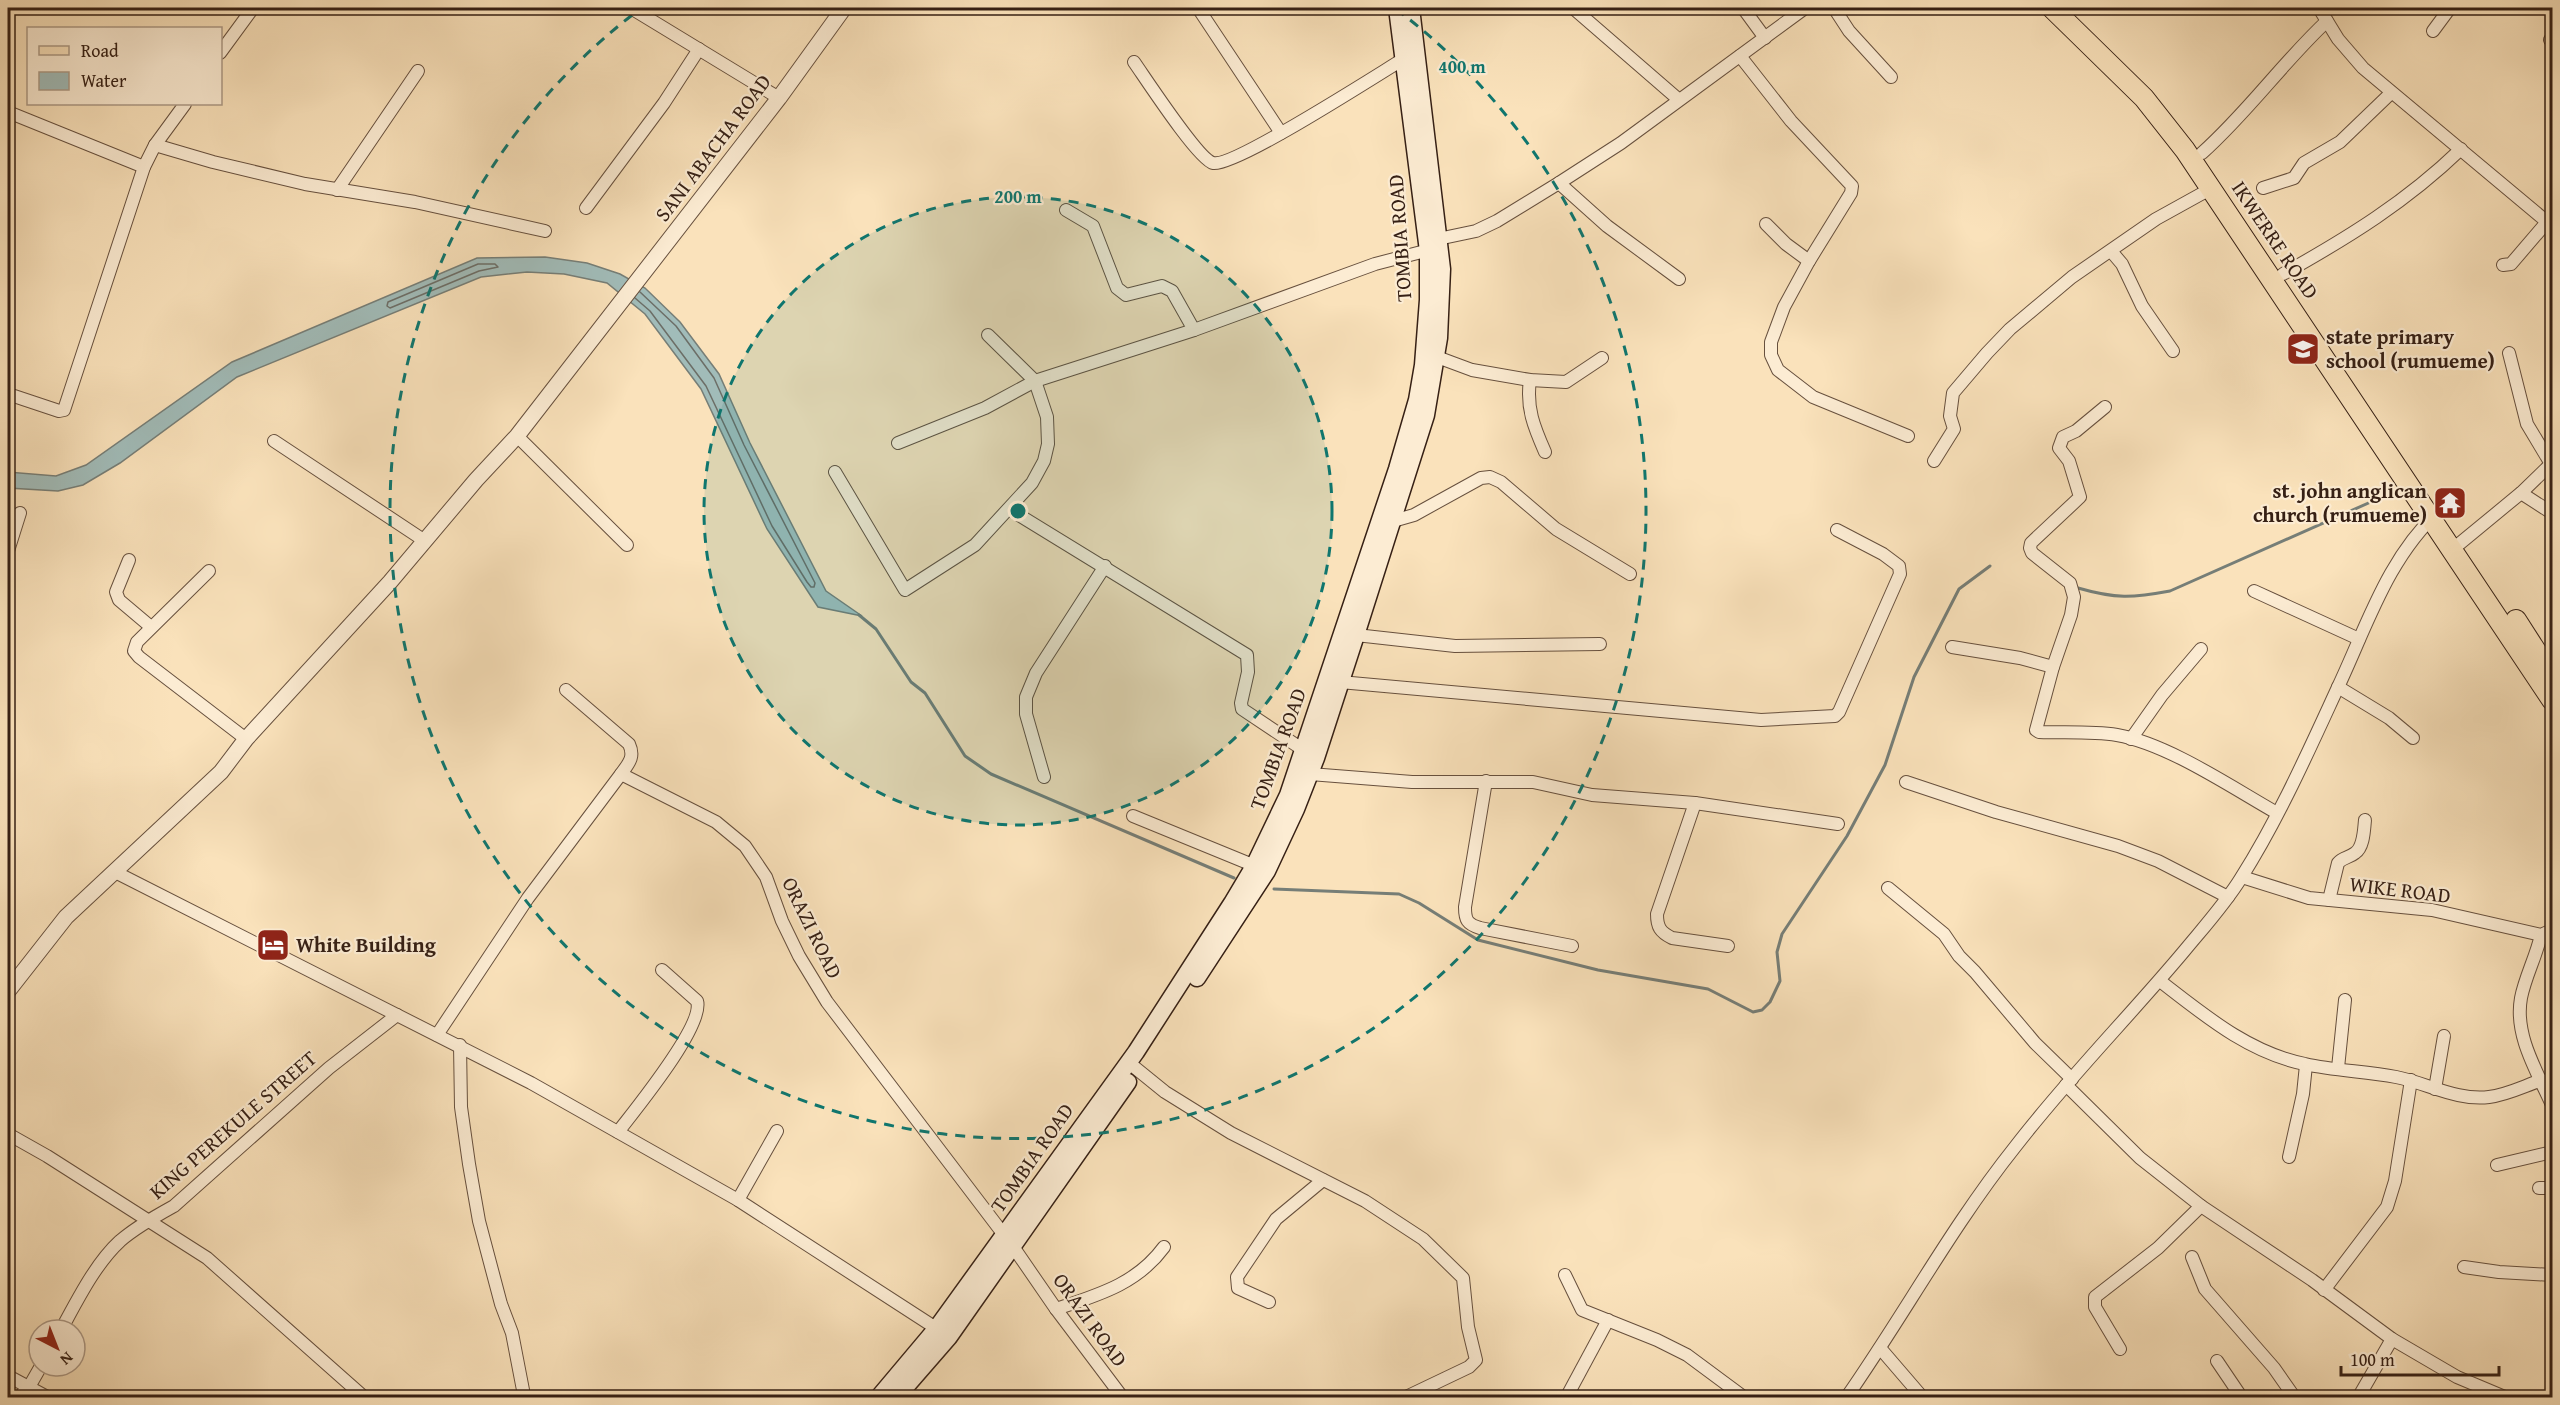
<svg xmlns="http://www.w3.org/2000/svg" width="2560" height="1405" viewBox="0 0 2560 1405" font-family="'Gentium Book Plus',serif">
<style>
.water{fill:#a1bcb9;stroke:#767e77;stroke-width:1.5}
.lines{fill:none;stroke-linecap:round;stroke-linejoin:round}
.shore{stroke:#6c6e67;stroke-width:1.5}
.stream{stroke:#767e77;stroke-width:3}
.minor-casing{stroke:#67503e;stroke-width:14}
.tertiary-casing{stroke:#67503e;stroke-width:17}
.secondary-casing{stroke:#362015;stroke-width:19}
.primary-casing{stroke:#362015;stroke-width:22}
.minor{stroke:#fcecd3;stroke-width:12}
.tertiary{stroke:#fcecd3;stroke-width:15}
.secondary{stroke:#fcecd3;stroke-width:16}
.primary{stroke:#fae2bb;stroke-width:20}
.ring{fill:none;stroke:#0f766e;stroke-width:3;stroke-dasharray:10 8}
.labels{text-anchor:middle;stroke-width:4.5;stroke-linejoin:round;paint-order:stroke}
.street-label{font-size:21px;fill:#362015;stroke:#fcecd3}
.poi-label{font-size:21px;font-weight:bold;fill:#362015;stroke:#fcecd3;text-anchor:start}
.centre{fill:#0f766e;stroke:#fcecd3;stroke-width:3}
.ring-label{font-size:18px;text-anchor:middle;font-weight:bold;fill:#0f766e;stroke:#fcecd3;stroke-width:4.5;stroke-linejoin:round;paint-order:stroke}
</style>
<rect width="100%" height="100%" fill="#fae2bb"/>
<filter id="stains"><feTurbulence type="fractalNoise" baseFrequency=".00333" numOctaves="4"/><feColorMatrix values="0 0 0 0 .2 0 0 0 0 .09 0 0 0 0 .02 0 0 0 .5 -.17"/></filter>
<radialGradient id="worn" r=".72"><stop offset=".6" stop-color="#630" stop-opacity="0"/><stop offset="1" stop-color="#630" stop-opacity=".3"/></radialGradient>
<path class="water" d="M545 257 587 263 620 274 645 288 680 322 719 374 750 443 826 591 862 616 818 607 767 529 701 389 645 314 607 283 564 274 527 272 481 277 237 377 120 463 83 485 58 491 8 488V472L56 476 86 465 232 362 477 258Z"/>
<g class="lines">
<g class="shore">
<path d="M478 264H495L498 267 479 271 390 308 387 306 388 302Z"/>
<path d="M635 298 650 311 706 386 772 526 807 582 811 587H814L815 583 744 445 714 378 676 326 640 292"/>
</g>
<g class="stream">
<path d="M2078 588C2116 599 2132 598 2170 591L2382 497"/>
<path d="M859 615 876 629 911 682 925 693 965 756 991 774 1234 878"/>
<path d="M1274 889 1399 894 1419 903 1478 940 1598 970 1708 989 1753 1012 1762 1010 1770 1002 1780 981 1777 952 1782 934 1847 836 1885 765 1914 677 1959 589 1990 566"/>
</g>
<g class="minor-casing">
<g id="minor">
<path d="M631 8 779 98"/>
<path d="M1198 8 1281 133"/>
<path d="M1573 8 1678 99"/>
<path d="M1743 8 1765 38"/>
<path d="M1834 8 1849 31 1891 77"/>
<path d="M2319 8 2338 39 2363 68 2552 226"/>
<path d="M2433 31 2450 8"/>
<path d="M2550 40 2552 37"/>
<path d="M220 53 253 8"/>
<path d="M1740 56 1791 121 1852 186 1851 193 1809 261 1784 307 1771 342V355L1778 370 1813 397 1908 436"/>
<path d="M1134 62C1146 79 1198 159 1213 163 1234 168 1383 71 1410 55"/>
<path d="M8 112 144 167"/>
<path d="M155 145 213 162 305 184 415 202 545 231"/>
<path d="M2202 153C2248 112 2283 62 2327 21"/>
<path d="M1559 183 1607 226 1679 279"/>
<path d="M2263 188 2294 178 2304 163 2340 142 2391 93"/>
<path d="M337 190 418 71"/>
<path d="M586 208 664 103 699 49"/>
<path d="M1066 210 1093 226 1117 288 1126 295 1162 286 1172 291 1194 330"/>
<path d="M1766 224 1786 244 1809 261"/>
<path d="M1438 239 1476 231 1497 221 1559 183 1621 143 1805 8"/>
<path d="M2111 251 2122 264 2142 306 2173 351"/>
<path d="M2503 265 2511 264 2547 222"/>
<path d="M2283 274C2349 237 2406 202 2461 149"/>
<path d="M2509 353 2527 424 2551 464"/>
<path d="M1437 357 1472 370 1530 380 1566 382 1602 358"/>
<path d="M1530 380C1526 408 1534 427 1545 452"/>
<path d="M8 394 59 411 64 410 144 167 155 145 185 104"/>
<path d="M2105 407 2076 431 2063 437 2059 448 2069 461 2080 497 2031 543 2030 548 2032 553 2070 583 2074 597 2071 615 2053 667 2036 730 2039 732C2064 733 2092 731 2117 735 2168 744 2231 787 2277 813"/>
<path d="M517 436 627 545"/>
<path d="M274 441 425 541"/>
<path d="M898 443 985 408 1035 381 1194 330 1375 264 1433 249"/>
<path d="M1934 461 1954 429 1950 416 1953 393 1987 353 2010 329 2072 277 2156 219 2212 188"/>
<path d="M835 472 905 590 975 545 1032 483 1044 461 1048 444 1047 417 1035 381 988 335"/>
<path d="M2521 493 2552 513"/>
<path d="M1009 509 1247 655 1248 672 1241 703 1242 709 1308 753"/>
<path d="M1393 521 1414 515 1481 478 1490 477 1501 482 1556 529 1630 574"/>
<path d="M2453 549 2521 493 2552 463"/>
<path d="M8 551 20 513"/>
<path d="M129 560 116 592 119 600 151 627"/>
<path d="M209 571 137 642 134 651 139 657 246 739"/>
<path d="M2254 591 2359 639"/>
<path d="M1356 635 1455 646 1600 644"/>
<path d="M1952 647 2020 658 2053 667"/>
<path d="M1340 682 1761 720 1835 716 1839 712 1900 574 1899 566 1883 554 1837 530"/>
<path d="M2338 687 2389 718 2413 738"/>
<path d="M566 690 629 744C635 757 629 763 621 774"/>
<path d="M2131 739 2162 695 2201 649"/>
<path d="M1310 774 1412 782H1533L1592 795 1695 803 1838 824"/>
<path d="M1044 777 1026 714V697L1036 673 1105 566"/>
<path d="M1486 781 1465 907C1465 920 1467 924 1480 928L1572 946"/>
<path d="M1906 782 1996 812 2118 846 2158 861 2228 897"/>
<path d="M1695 803 1657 914C1657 927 1660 932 1672 938L1728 946"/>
<path d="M1133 816 1260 868"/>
<path d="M115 872 531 1083 738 1200 942 1332"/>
<path d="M2242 877 2309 898 2432 910 2541 935 2552 930"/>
<path d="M1888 888 1944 934 1959 956 1975 972 2035 1043 2072 1079"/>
<path d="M2329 900 2338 863C2343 857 2349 858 2355 853 2364 847 2364 829 2365 820"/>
<path d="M2541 935C2536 957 2525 977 2521 998 2514 1036 2538 1073 2552 1105"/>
<path d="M2160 981C2204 1015 2249 1053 2305 1064 2335 1071 2366 1071 2396 1077 2427 1083 2457 1101 2489 1097 2507 1095 2524 1086 2542 1080"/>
<path d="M437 1035 528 898 621 774 716 822 745 846 766 877 782 921 799 956 827 1002 1014 1248 1056 1309 1123 1398"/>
<path d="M460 1045 461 1107 469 1164 479 1221 501 1304 512 1333 523 1390"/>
<path d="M1128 1062 1165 1092 1231 1133 1365 1201 1423 1239 1463 1278 1468 1327 1476 1360 1469 1367 1404 1398"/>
<path d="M2338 1068 2345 1000"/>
<path d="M2066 1085 2140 1158 2201 1206 2312 1280 2392 1339 2457 1377 2507 1398"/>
<path d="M2435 1089 2444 1036"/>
<path d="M618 1132C634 1111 705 1025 697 1001L662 970"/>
<path d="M8 1134 47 1156 207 1258 365 1398"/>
<path d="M2289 1157 2303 1094 2306 1065"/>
<path d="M2497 1165 2552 1152"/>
<path d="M2539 1188H2552"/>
<path d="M738 1200 777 1131"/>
<path d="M2192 1257 2205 1289 2274 1368 2295 1398"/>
<path d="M2464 1267 2499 1272 2552 1275"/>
<path d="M1565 1275 1582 1310 1657 1340 1687 1355 1745 1398"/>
<path d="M2324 1290 2387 1207 2395 1181 2411 1080"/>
<path d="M1269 1302 1238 1288 1237 1277 1276 1219 1323 1180"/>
<path d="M1056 1309C1098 1295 1137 1284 1164 1247"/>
<path d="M61 1330C77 1301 95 1264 120 1241 136 1227 156 1216 174 1206L329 1068 397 1015"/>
<path d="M1880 1348 1923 1398"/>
<path d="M2120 1349 2095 1307V1297L2158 1248 2201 1206"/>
<path d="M2217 1361 2242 1398"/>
<path d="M8 1376 49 1398"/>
<path d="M18 1398 29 1387 41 1366"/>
<path d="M1566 1398 1608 1320"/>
<path d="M1846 1398C1904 1315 1952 1226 2015 1147 2068 1078 2129 1017 2185 950 2204 927 2225 904 2241 878 2279 818 2309 750 2339 685 2368 623 2388 557 2441 509"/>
<path d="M2358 1398 2392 1339"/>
<path d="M2552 1398V1397"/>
</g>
</g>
<g class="tertiary-casing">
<path id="tertiary" d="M8 991 66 917 221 772 246 739 390 582 476 480 517 436 779 98 844 8"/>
</g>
<g class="secondary-casing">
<g id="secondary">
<path d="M1197 978 1267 871 1296 809 1316 758 1356 635 1426 415 1439 338 1442 269 1411 8"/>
<path d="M878 1398 936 1329 1136 1052 1232 903 1254 866 1288 795 1397 469 1417 400 1423 365 1428 300V251L1397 8"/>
<path d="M896 1398 949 1337 1128 1082"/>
</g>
</g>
<g class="primary-casing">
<g id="primary">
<path d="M2052 8 2144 98 2185 150 2552 700"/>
<path d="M2516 620 2552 676"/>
</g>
</g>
<use href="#minor" class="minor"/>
<use href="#tertiary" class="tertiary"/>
<use href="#secondary" class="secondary"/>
<use href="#primary" class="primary"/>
</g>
<circle cx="1018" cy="511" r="314" fill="#0f766e" fill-opacity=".12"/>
<g class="ring">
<circle cx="1018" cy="511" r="314"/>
<path d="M1396 9A628 628 0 1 1 640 9"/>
</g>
<defs>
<g id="school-square" transform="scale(1.725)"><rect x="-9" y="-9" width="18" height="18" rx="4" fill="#8f2418" stroke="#fcecd3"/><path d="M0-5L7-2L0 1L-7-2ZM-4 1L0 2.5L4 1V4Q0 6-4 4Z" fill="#fff"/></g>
<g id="temple-square" transform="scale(1.725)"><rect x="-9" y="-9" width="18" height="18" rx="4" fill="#8f2418" stroke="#fcecd3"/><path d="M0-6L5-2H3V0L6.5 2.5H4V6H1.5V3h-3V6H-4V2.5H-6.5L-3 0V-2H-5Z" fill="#fff"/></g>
<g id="hotel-square" transform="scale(1.725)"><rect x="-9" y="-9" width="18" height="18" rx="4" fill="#8f2418" stroke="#fcecd3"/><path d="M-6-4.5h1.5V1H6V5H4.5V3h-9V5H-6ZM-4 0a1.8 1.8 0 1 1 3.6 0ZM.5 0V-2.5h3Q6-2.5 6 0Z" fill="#fff"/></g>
</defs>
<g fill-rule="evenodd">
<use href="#school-square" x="2303" y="349"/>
<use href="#temple-square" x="2450" y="503"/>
<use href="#hotel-square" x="273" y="945"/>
</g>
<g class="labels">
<g class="street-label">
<text transform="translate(713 148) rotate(-53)" y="7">SANI ABACHA ROAD</text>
<text transform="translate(1400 238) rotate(-94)" y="7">TOMBIA ROAD</text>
<text transform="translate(2275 240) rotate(56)" y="7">IKWERRE ROAD</text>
<text transform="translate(1278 749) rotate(-70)" y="7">TOMBIA ROAD</text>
<text transform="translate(2400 890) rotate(7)" y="7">WIKE ROAD</text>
<text transform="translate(812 928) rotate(64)" y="7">ORAZI ROAD</text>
<text transform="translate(233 1125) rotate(-41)" y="7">KING PEREKULE STREET</text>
<text transform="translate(1032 1158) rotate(-55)" y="7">TOMBIA ROAD</text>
<text transform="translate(1090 1320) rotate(54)" y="7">ORAZI ROAD</text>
</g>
<g class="poi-label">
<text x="2326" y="344">state primary<tspan x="2326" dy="24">school (rumueme)</tspan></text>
<text x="2427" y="498" text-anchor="end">st. john anglican<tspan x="2427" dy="24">church (rumueme)</tspan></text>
<text x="296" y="952">White Building</text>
</g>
</g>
<circle cx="1018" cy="511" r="9" class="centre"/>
<g class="ring-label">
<text x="1462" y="73">400 m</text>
<text x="1018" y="203">200 m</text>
</g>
<rect width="2560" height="1405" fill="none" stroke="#fae2bb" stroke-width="30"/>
<rect x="9" y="9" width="2542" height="1387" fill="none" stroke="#362015" stroke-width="3"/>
<rect x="15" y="15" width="2530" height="1375" fill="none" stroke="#362015" stroke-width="1.5"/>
<rect x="27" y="27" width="195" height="78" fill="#fcecd3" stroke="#ad9a87" stroke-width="1.5"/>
<rect x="39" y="46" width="30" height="9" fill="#fae2bb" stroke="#ad9a87" stroke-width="1.5"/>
<text x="81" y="57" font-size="18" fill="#362015">Road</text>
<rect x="39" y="72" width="30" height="18" fill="#a1bcb9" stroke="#ad9a87" stroke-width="1.5"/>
<text x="81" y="87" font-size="18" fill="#362015">Water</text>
<g transform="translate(57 1348) rotate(138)"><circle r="28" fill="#fcecd3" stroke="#ad9a87" stroke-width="1.5"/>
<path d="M0-4.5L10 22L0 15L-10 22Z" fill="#8f2418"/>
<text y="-9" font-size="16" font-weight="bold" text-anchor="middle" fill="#362015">N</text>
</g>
<path d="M2341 1366v9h158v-9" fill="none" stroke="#362015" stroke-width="3"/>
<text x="2350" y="1366" font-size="18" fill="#362015" stroke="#fcecd3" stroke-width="4.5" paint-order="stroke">100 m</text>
<rect width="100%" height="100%" filter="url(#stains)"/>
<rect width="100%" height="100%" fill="url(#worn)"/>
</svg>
